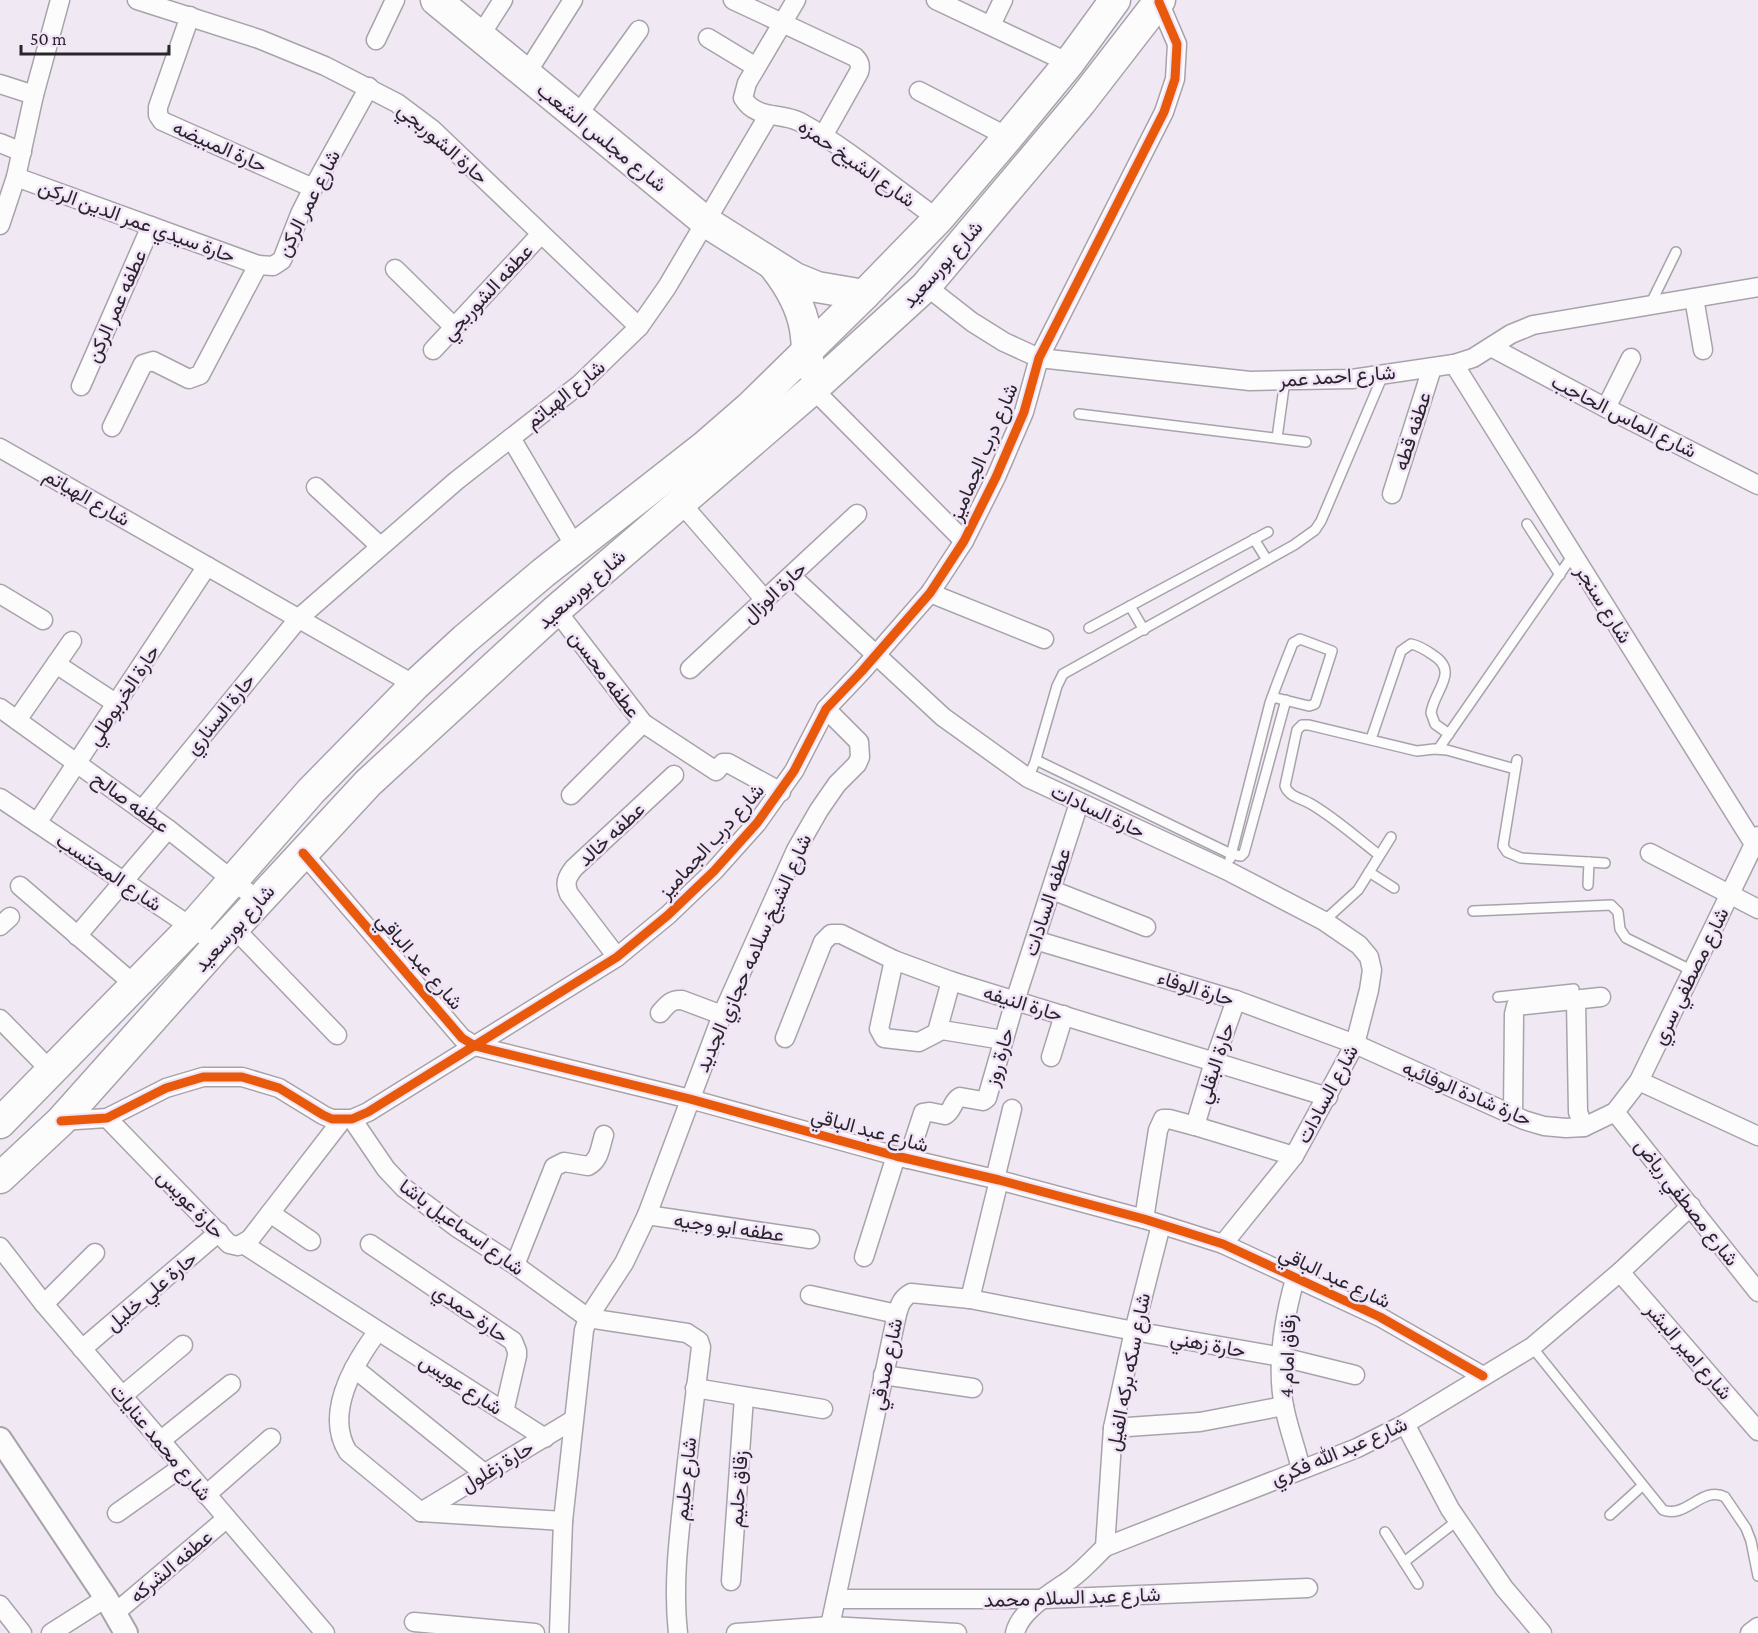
<svg xmlns="http://www.w3.org/2000/svg" width="1758" height="1633" viewBox="0 0 1758 1633" font-family="'Crimson Pro',Vazirmatn,serif">
<style>
.lines{fill:none;stroke-linecap:round;stroke-linejoin:round}
.service-casing{stroke:#a8a3ab;stroke-width:12}
.minor-casing{stroke:#a8a3ab;stroke-width:21}
.tertiary-casing{stroke:#a8a3ab;stroke-width:26}
.primary-casing{stroke:#a8a3ab;stroke-width:33}
.service{stroke:#fdfcfd;stroke-width:9}
.minor{stroke:#fdfcfd;stroke-width:18}
.tertiary{stroke:#fdfcfd;stroke-width:22}
.primary{stroke:#fdfcfd;stroke-width:30}
.cycleway-casing{stroke:#f1e4f7;stroke-width:13}
.cycleway{stroke:#e8590c;stroke-width:9}
.labels{text-anchor:middle;stroke-width:5;stroke-linejoin:round;paint-order:stroke}
.street-label{font-size:20px;fill:#2a252c;stroke:#f1e4f7}
</style>
<rect width="100%" height="100%" fill="#f0e8f3"/>
<g class="lines">
<g class="service-casing">
<g id="service">
<path d="M1650 305 1676 252"/>
<path d="M1079 414 1306 442"/>
<path d="M1277 438 1285 380"/>
<path d="M1527 524 1560 575"/>
<path d="M1254 539 1267 560"/>
<path d="M1130 606 1144 630"/>
<path d="M1089 628 1268 532"/>
<path d="M1371 739 1401 651 1411 644C1420 646 1426 650 1433 655 1460 672 1434 690 1431 713L1435 724 1449 734"/>
<path d="M1439 748 1573 555"/>
<path d="M1036 760 1231 854 1241 856 1244 853 1286 700"/>
<path d="M1517 760 1503 846 1507 852 1521 858 1605 863"/>
<path d="M1028 778 1035 762 1057 686 1063 674 1294 545 1315 530 1321 521 1383 375"/>
<path d="M1379 855C1357 838 1335 818 1311 804 1301 798 1289 797 1285 786L1297 730 1302 725H1309L1417 751 1434 749 1447 750 1515 769"/>
<path d="M1230 859 1270 703C1277 683 1285 663 1293 643L1300 639 1332 651 1315 704 1309 706 1272 697"/>
<path d="M1369 872 1394 888"/>
<path d="M1588 885 1589 862"/>
<path d="M1473 911 1611 905 1618 912 1620 929 1626 938 1693 971"/>
<path d="M1324 921 1358 890 1391 837"/>
<path d="M1498 997 1574 989"/>
<path d="M1532 1347 1663 1510C1686 1519 1703 1485 1725 1497L1746 1528 1751 1541 1758 1576"/>
<path d="M1610 1515 1642 1486"/>
<path d="M1385 1532 1418 1584"/>
<path d="M1404 1562 1458 1520"/>
</g>
</g>
<g class="minor-casing">
<g id="minor">
<path d="M137 0 259 39 325 66 397 103 433 130 639 327"/>
<path d="M733 0 855 57C860 62 861 66 859 72L823 136"/>
<path d="M796 0 747 83 743 98C756 120 781 112 800 122 849 149 893 187 938 219"/>
<path d="M936 0 1069 63"/>
<path d="M190 16 158 107V115L162 121 313 188"/>
<path d="M991 25 1003 0"/>
<path d="M480 36 503 0"/>
<path d="M708 38 756 67"/>
<path d="M376 40 395 0"/>
<path d="M526 74 573 0"/>
<path d="M0 84 34 95"/>
<path d="M919 91 1008 137"/>
<path d="M577 116 639 30"/>
<path d="M0 143 22 152"/>
<path d="M16 177 258 265"/>
<path d="M0 225 16 177 34 95 60 0"/>
<path d="M395 269 454 327"/>
<path d="M926 286 972 322 1004 342 1039 358 1250 381 1352 379 1454 364 1473 358 1511 334 1533 325 1758 287"/>
<path d="M1694 298 1703 350"/>
<path d="M1491 347 1606 408 1758 485"/>
<path d="M433 350 541 234"/>
<path d="M1454 364 1754 844"/>
<path d="M81 386 151 226"/>
<path d="M813 389 964 541"/>
<path d="M1606 408 1631 358"/>
<path d="M112 427 143 364 153 361 189 379 200 375 258 265 273 266 282 260 300 214 313 188 369 87"/>
<path d="M511 438 576 548"/>
<path d="M0 448 415 685"/>
<path d="M316 487 380 546"/>
<path d="M1392 494 1432 368"/>
<path d="M681 503 765 600"/>
<path d="M791 576 943 717 1028 778 1226 870 1324 921 1359 945 1369 957 1372 970 1369 990 1355 1044 1294 1156 1223 1244"/>
<path d="M930 593 1044 639"/>
<path d="M0 594 43 620"/>
<path d="M556 610 643 723 713 769 716 771 723 763H728L781 792"/>
<path d="M56 664 117 704"/>
<path d="M690 669 857 514"/>
<path d="M0 708 168 829 259 901"/>
<path d="M17 720 72 641"/>
<path d="M571 795 643 723"/>
<path d="M0 798 218 945"/>
<path d="M142 810 299 618 456 481 580 384 639 327 667 287 768 116"/>
<path d="M37 823 207 566"/>
<path d="M303 853 462 1038 475 1046 690 1099 896 1156 999 1180 1144 1219 1223 1244 1380 1317 1483 1376"/>
<path d="M1650 853 1758 909"/>
<path d="M20 886 136 986"/>
<path d="M1052 890 1146 927"/>
<path d="M0 926 10 917"/>
<path d="M234 928 337 1035"/>
<path d="M77 936 168 829"/>
<path d="M1035 940 1236 1000 1355 1044 1524 1120 1544 1126 1566 1128 1584 1127 1615 1112 1639 1081 1758 836"/>
<path d="M617 957 569 894C564 883 567 877 574 868L674 775"/>
<path d="M894 960 879 1029 884 1038 919 1042 942 1030 1003 1040"/>
<path d="M1576 1000 1578 1112 1584 1127"/>
<path d="M660 1013C667 1005 671 999 682 1000L722 1015"/>
<path d="M0 1019 52 1072"/>
<path d="M937 1032 951 981"/>
<path d="M785 1038 823 942 831 934H841L894 960 951 981 1328 1097"/>
<path d="M1051 1057 1064 1015"/>
<path d="M1639 1081 1758 1136"/>
<path d="M1615 1112 1758 1292"/>
<path d="M1513 1115 1514 1014 1516 1006 1601 997"/>
<path d="M107 1118 229 1244 238 1246 250 1239 342 1120"/>
<path d="M352 1119 386 1169 404 1188 459 1229 515 1265 588 1318 687 1333 699 1341 701 1347C695 1398 688 1448 683 1499 678 1543 673 1588 678 1633"/>
<path d="M61 1121 107 1118 166 1088 203 1077H242L279 1088 323 1115 332 1119H352L368 1112 617 957 668 915 714 871 757 823 794 771 826 709 862 671 930 593 964 541 996 477 1024 412 1039 358 1164 112 1175 79 1177 44 1159 2"/>
<path d="M1195 1126 1214 1062 1236 1000"/>
<path d="M908 1159 923 1113 930 1112 945 1115C953 1111 952 1101 960 1097L983 1101 987 1098 1015 1001 1079 803"/>
<path d="M995 1179 1012 1109"/>
<path d="M270 1213 311 1241"/>
<path d="M647 1215 810 1239"/>
<path d="M1144 1219 1158 1130 1163 1119H1169L1195 1126 1294 1156"/>
<path d="M243 1244 545 1438"/>
<path d="M370 1244 513 1341 517 1351V1356L504 1412"/>
<path d="M0 1247 44 1304 325 1633"/>
<path d="M864 1257 896 1156"/>
<path d="M515 1265 554 1167 564 1162 588 1166C600 1160 600 1147 604 1135"/>
<path d="M1620 1272 1758 1431"/>
<path d="M1295 1279C1284 1318 1276 1366 1284 1406 1288 1427 1296 1448 1301 1469"/>
<path d="M810 1295 897 1314"/>
<path d="M970 1299 999 1180"/>
<path d="M44 1304 95 1253"/>
<path d="M378 1331C354 1363 324 1414 348 1452L421 1512"/>
<path d="M82 1349 219 1232"/>
<path d="M354 1368 485 1474"/>
<path d="M883 1375 973 1388"/>
<path d="M695 1388 823 1409"/>
<path d="M122 1396 183 1345"/>
<path d="M1405 1424 1450 1509 1504 1588 1542 1633"/>
<path d="M1113 1428 1200 1422 1284 1406"/>
<path d="M160 1441 231 1384"/>
<path d="M206 1495 271 1438"/>
<path d="M421 1512 573 1420"/>
<path d="M421 1512 563 1521"/>
<path d="M117 1513 182 1467"/>
<path d="M1105 1547 1357 1448 1405 1424 1532 1347 1620 1272 1691 1206"/>
<path d="M731 1581 744 1397"/>
<path d="M837 1599H1043L1308 1588"/>
<path d="M0 1605 22 1633"/>
<path d="M115 1613 226 1519"/>
<path d="M414 1622 535 1633"/>
<path d="M830 1626 897 1314C900 1304 902 1298 911 1293L970 1299 1134 1331 1282 1357 1355 1375"/>
<path d="M51 1633 106 1598"/>
<path d="M559 1633 563 1521 584 1330 588 1318 624 1263 647 1215 722 1015 796 850 819 810 837 784 857 764 860 757 859 742 826 709"/>
<path d="M736 1633 830 1626 957 1633"/>
<path d="M1015 1633C1020 1610 1053 1592 1071 1579 1083 1570 1094 1558 1105 1547L1113 1428 1134 1331 1161 1225"/>
<path d="M1750 1633 1758 1627"/>
</g>
</g>
<g class="tertiary-casing">
<path id="tertiary" d="M0 1439 106 1598 126 1633"/>
</g>
<g class="primary-casing">
<g id="primary">
<path d="M436 0 706 222 795 278 817 287 864 295"/>
<path d="M774 266C789 285 801 305 805 329 807 341 807 354 809 366"/>
<path d="M0 1123 192 927 311 791 415 685 465 639 543 573 705 446 751 406 864 295 938 219 1008 137 1069 63 1115 0"/>
<path d="M0 1178 61 1121 218 945 368 783 556 610 813 389 926 286 1081 102 1160 0"/>
</g>
</g>
<use href="#service" class="service"/>
<use href="#minor" class="minor"/>
<use href="#tertiary" class="tertiary"/>
<use href="#primary" class="primary"/>
<g class="cycleway-casing">
<g id="cycleway">
<path d="M303 853 462 1038 475 1046 690 1099 896 1156 999 1180 1144 1219 1223 1244 1380 1317 1483 1376"/>
<path d="M61 1121 107 1118 166 1088 203 1077H242L279 1088 323 1115 332 1119H352L368 1112 617 957 668 915 714 871 757 823 794 771 826 709 862 671 930 593 964 541 996 477 1024 412 1039 358 1164 112 1175 79 1177 44 1159 2"/>
</g>
</g>
<use href="#cycleway" class="cycleway"/>
</g>
<g class="labels">
<g class="street-label">
<text transform="translate(602 137) rotate(39)" y="7">شارع مجلس الشعب</text>
<text transform="translate(443 143) rotate(41)" y="7">حارة الشوربجي</text>
<text transform="translate(220 146) rotate(24)" y="7">حارة المبيضه</text>
<text transform="translate(857 163) rotate(35)" y="7">شارع الشيخ حمزه</text>
<text transform="translate(308 203) rotate(-63)" y="7">شارع عمر الركن</text>
<text transform="translate(137 221) rotate(20)" y="7">حارة سيدي عمر الدين الركن</text>
<text transform="translate(942 264) rotate(-48)" y="7">شارع بورسعيد</text>
<text transform="translate(487 292) rotate(-47)" y="7">عطفه الشوربجي</text>
<text transform="translate(116 306) rotate(-66)" y="7">عطفه عمر الركن</text>
<text transform="translate(1337 376) rotate(-4)" y="7">شارع احمد عمر</text>
<text transform="translate(565 394) rotate(-39)" y="7">شارع الهياتم</text>
<text transform="translate(1624 416) rotate(27)" y="7">شارع الماس الحاجب</text>
<text transform="translate(1412 431) rotate(-72)" y="7">عطفه قطه</text>
<text transform="translate(983 452) rotate(-67)" y="7">شارع درب الجماميز</text>
<text transform="translate(87 497) rotate(30)" y="7">شارع الهياتم</text>
<text transform="translate(581 589) rotate(-41)" y="7">شارع بورسعيد</text>
<text transform="translate(774 592) rotate(-43)" y="7">حارة الوزال</text>
<text transform="translate(1604 604) rotate(58)" y="7">شارع سنجر</text>
<text transform="translate(605 674) rotate(53)" y="7">عطفه محسن</text>
<text transform="translate(123 695) rotate(-57)" y="7">حارة الخربوطلي</text>
<text transform="translate(220 714) rotate(-51)" y="7">حارة السناري</text>
<text transform="translate(131 802) rotate(36)" y="7">عطفه صالح</text>
<text transform="translate(1098 811) rotate(25)" y="7">حارة السادات</text>
<text transform="translate(611 834) rotate(-43)" y="7">عطفه خالد</text>
<text transform="translate(711 841) rotate(-48)" y="7">شارع درب الجماميز</text>
<text transform="translate(109 872) rotate(34)" y="7">شارع المحتسب</text>
<text transform="translate(1047 902) rotate(-72)" y="7">عطفه السادات</text>
<text transform="translate(234 928) rotate(-48)" y="7">شارع بورسعيد</text>
<text transform="translate(753 953) rotate(-66)" y="7">شارع الشيخ سلامه حجازي الجديد</text>
<text transform="translate(420 961) rotate(49)" y="7">شارع عبد الباقي</text>
<text transform="translate(1690 976) rotate(-64)" y="7">شارع مصطفي سري</text>
<text transform="translate(1196 988) rotate(17)" y="7">حارة الوفاء</text>
<text transform="translate(1023 1003) rotate(17)" y="7">حارة النيفه</text>
<text transform="translate(999 1057) rotate(-74)" y="7">حارة روز</text>
<text transform="translate(1215 1063) rotate(-72)" y="7">حارة البقلي</text>
<text transform="translate(1467 1093) rotate(23)" y="7">حارة شادة الوفائيه</text>
<text transform="translate(1327 1094) rotate(-62)" y="7">شارع السادات</text>
<text transform="translate(870 1130) rotate(15)" y="7">شارع عبد الباقي</text>
<text transform="translate(1687 1202) rotate(52)" y="7">شارع مصطفي رياض</text>
<text transform="translate(191 1204) rotate(46)" y="7">حارة عويس</text>
<text transform="translate(462 1227) rotate(36)" y="7">شارع اسماعيل باشا</text>
<text transform="translate(729 1227) rotate(8)" y="7">عطفه ابو وجيه</text>
<text transform="translate(1335 1277) rotate(25)" y="7">شارع عبد الباقي</text>
<text transform="translate(151 1291) rotate(-40)" y="7">حارة علي خليل</text>
<text transform="translate(471 1313) rotate(35)" y="7">حارة حمدي</text>
<text transform="translate(1208 1344) rotate(10)" y="7">حارة زهني</text>
<text transform="translate(1689 1351) rotate(49)" y="7">شارع امير البشر</text>
<text transform="translate(1287 1356) rotate(-88)" y="7">زقاق امام 4</text>
<text transform="translate(886 1364) rotate(-78)" y="7">شارع صدقي</text>
<text transform="translate(1128 1372) rotate(-79)" y="7">شارع سكه بركه الفيل</text>
<text transform="translate(461 1384) rotate(33)" y="7">شارع عويس</text>
<text transform="translate(161 1442) rotate(50)" y="7">شارع محمد عنايات</text>
<text transform="translate(1339 1451) rotate(-23)" y="7">شارع عبد الله فكري</text>
<text transform="translate(497 1466) rotate(-31)" y="7">حارة زغلول</text>
<text transform="translate(685 1479) rotate(-84)" y="7">شارع حليم</text>
<text transform="translate(738 1489) rotate(-86)" y="7">زقاق حليم</text>
<text transform="translate(171 1566) rotate(-40)" y="7">عطفه الشركه</text>
<text transform="translate(1072 1597) rotate(-2)" y="7">شارع عبد السلام محمد</text>
</g>
</g>
<path d="M21 45v9h148v-9" fill="none" stroke="#2a252c" stroke-width="3"/>
<text x="30" y="45" font-size="18" fill="#2a252c" stroke="#f1e4f7" stroke-width="4.5" paint-order="stroke">50 m</text>
</svg>
